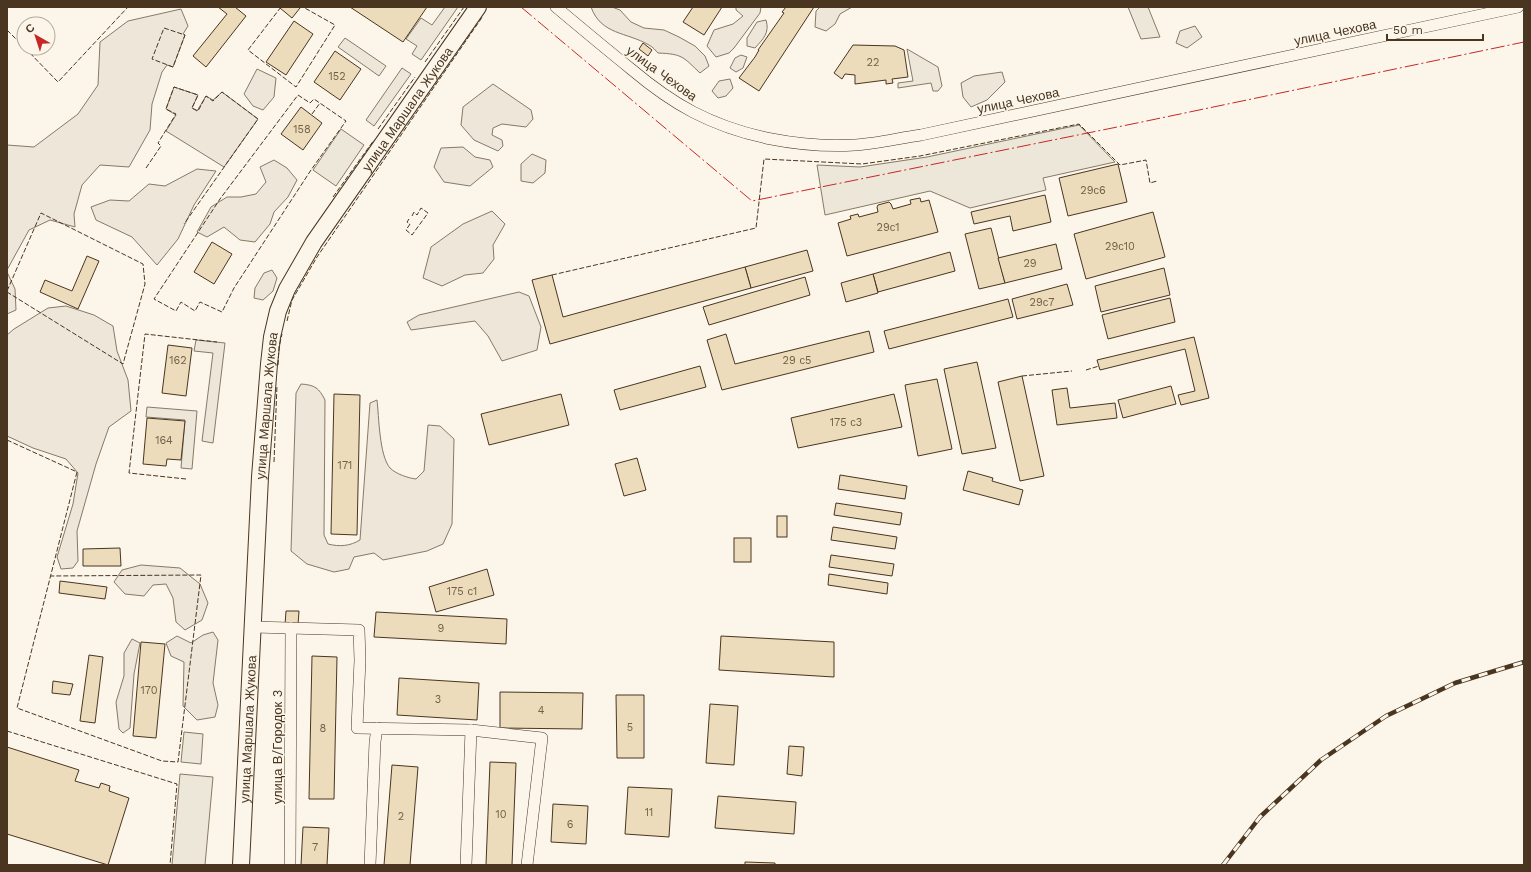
<svg xmlns="http://www.w3.org/2000/svg" width="1531" height="872" viewBox="0 0 1531 872" font-family="'Work Sans',sans-serif">
<style>
.green{fill:#ede6d9;stroke:#887966}
.parking{fill:#ede7d9;stroke:#887966}
.building{fill:#ecdcbc;stroke:#4a3520}
.lines{fill:none;stroke-linecap:round;stroke-linejoin:round}
.minor-casing{stroke:#4a3520;stroke-width:12}
.secondary-casing{stroke:#4a3520;stroke-width:18}
.minor{stroke:#fbf6e9;stroke-width:11}
.secondary{stroke:#fbf6e9;stroke-width:16}
.rail-casing{stroke:#4a3520;stroke-width:4.5}
.rail{stroke:#fbf6e9;stroke-width:3;stroke-dasharray:9;stroke-linecap:butt}
.fence{stroke:#4a3520;stroke-width:1;stroke-dasharray:5 2;stroke-linecap:butt}
.power{stroke:#c62828;stroke-width:1;stroke-dasharray:14 3 2 3;stroke-linecap:butt}
.labels{text-anchor:middle;stroke-width:3;stroke-linejoin:round;paint-order:stroke}
.number-label{font-size:11px;fill:#725f47}
.street-label{font-size:13px;fill:#4a3520;stroke:#fbf6e9}
</style>
<rect width="100%" height="100%" fill="#fbf6e9"/>
<g class="green">
<path d="M591 7H612L620 10 631 22 644 28 664 30 679 37 695 46 705 56 709 66 700 73C683 57 683 54 658 53 656 51 653 47 649 45 627 32 601 35 591 7Z"/>
<path d="M736 7H761L760 13 734 48 729 53 716 57 707 46 714 30 733 24 743 16 736 10Z"/>
<path d="M820 7H852L840 14 835 24 826 31 815 27 816 11Z"/>
<path d="M181 9 188 26 183 34 185 35 173 67 167 65 162 72 152 104 150 130 129 167 100 165 82 185 74 214 75 227 50 220 29 230 7 270V145L34 147 78 114 98 85 100 42 128 21Z"/>
<path d="M766 20C770 33 763 39 755 48L747 46V38L757 22Z"/>
<path d="M1195 26 1202 37 1187 48 1176 43 1180 31Z"/>
<path d="M741 55 747 57 743 68 736 72 730 68 735 58Z"/>
<path d="M257 69 276 78 274 97 263 110 253 106 244 94Z"/>
<path d="M1002 72 1005 82 987 100 971 107 963 97 961 83 974 76Z"/>
<path d="M730 79 733 88 726 96 718 98 712 91 719 81Z"/>
<path d="M493 84 531 110 533 119 526 127 502 124 493 128 492 135 502 140 503 146 498 151 474 140 461 125 463 107Z"/>
<path d="M174 87 198 95 192 108 197 111 206 96 213 100 222 92 258 119 224 167 166 131 176 115 166 109Z"/>
<path d="M463 147 475 157 490 160 493 167 470 186 444 182 434 167 441 148Z"/>
<path d="M532 154 546 160 545 173 533 183 521 181V164Z"/>
<path d="M274 160 287 168 297 180 288 197 274 212 270 224 255 242 240 240 224 227 207 237 197 232 211 207 227 197H241L256 194 266 182 260 167Z"/>
<path d="M197 169 216 171 194 205 178 239 157 265 132 237 96 220 91 207 110 200 129 201 149 184 165 186Z"/>
<path d="M492 211 505 224 493 245 494 259 483 273 465 275 442 286 423 278 431 247 463 224Z"/>
<path d="M272 270 277 278 273 291 263 300 254 298 255 288 264 273Z"/>
<path d="M7 272 15 289 16 310 7 314Z"/>
<path d="M519 292 529 296 541 327 537 350 502 361 488 336 475 321 411 330 407 322 419 315Z"/>
<path d="M66 306 94 315 113 326 117 351 128 380 131 411 109 427 96 464 77 531 78 561 73 568 61 569 57 557 73 504 78 473 66 459 33 448 7 436V335L14 329 48 308Z"/>
<path d="M301 384C315 385 319 388 325 400L324 535 328 544C340 547 350 546 360 540L370 403 377 400C379 416 379 455 390 468 396 474 408 478 416 479L424 471 428 425 440 426 454 439 452 524 443 544 427 551 383 560 374 553 354 557 349 569 334 572 307 564 291 551 296 393Z"/>
<path d="M141 565 180 568 200 584 208 603 202 620 185 630 176 622 173 598 166 584 153 585 144 596 125 594 114 582 122 570Z"/>
<path d="M213 632 218 640 213 683 218 705 215 717 197 720 183 706 184 662 171 656 166 643 177 636 191 643 203 635Z"/>
<path d="M132 639 140 643 134 674 130 728 123 733 119 729 116 702 124 676V653Z"/>
</g>
<g class="parking">
<path d="M445 7H458L421 60 412 54 417 46 406 39 421 18 432 25Z"/>
<path d="M1128 7H1148L1160 37 1141 39Z"/>
<path d="M345 38 386 66 379 76 338 47Z"/>
<path d="M907 49 938 67 942 86 938 91H933L931 83 898 88V83L913 81Z"/>
<path d="M402 68 411 74 374 126 366 120Z"/>
<path d="M1079 125 1115 162 1043 178 1046 190 970 208 930 191 825 215 817 165 860 167 927 157Z"/>
<path d="M341 129 364 145 336 186 313 170Z"/>
<path d="M196 340 225 343 213 443 202 441 213 353 194 351Z"/>
<path d="M147 407 197 411 192 469 181 468 185 420 146 417Z"/>
<path d="M184 732 203 734 201 764 181 762Z"/>
<path d="M180 774 213 777 205 865H172Z"/>
</g>
<g class="building">
<path d="M218 7H235L246 16 206 67 193 56 227 14Z"/>
<path d="M281 7H299L300 8 292 18 280 8Z"/>
<path d="M350 7H427L403 42Z"/>
<path d="M693 7H722L704 35 683 22Z"/>
<path d="M786 7H814L759 91 739 78 755 57 759 50H758L784 13 782 12Z"/>
<path d="M294 21 313 34 286 75 266 62Z"/>
<path d="M643 43 652 50 648 56 639 49Z"/>
<path d="M853 45 895 46 904 50 908 77 892 79 893 83 886 84V80L855 84V75L845 74 842 79 834 73Z"/>
<path d="M335 51 361 69 340 100 314 82Z"/>
<path d="M301 107 322 123 303 150 281 134Z"/>
<path d="M1118 164 1127 202 1068 216 1059 178Z"/>
<path d="M1045 195 1051 222 1013 231 1010 216 974 224 971 212Z"/>
<path d="M920 198 921 202 929 200 938 232 847 256 838 223 851 219 850 216 858 214 859 217 878 212 877 207 878 205 889 202 891 204 893 209 911 204 910 200Z"/>
<path d="M1153 212 1165 257 1086 279 1074 234Z"/>
<path d="M991 228 1005 283 979 289 965 234Z"/>
<path d="M212 242 232 254 214 284 194 272Z"/>
<path d="M1056 244 1062 269 1005 283 998 258Z"/>
<path d="M807 250 813 271 751 288 745 267Z"/>
<path d="M950 252 955 271 878 292 873 274Z"/>
<path d="M87 256 99 261 78 309 40 292 45 280 72 291Z"/>
<path d="M745 267 751 288 550 344 532 280 552 275 563 317Z"/>
<path d="M1164 268 1170 295 1101 312 1095 286Z"/>
<path d="M873 274 878 293 846 302 841 283Z"/>
<path d="M805 277 810 295 709 325 703 307Z"/>
<path d="M1067 284 1073 305 1017 319 1012 299Z"/>
<path d="M1170 298 1175 322 1108 339 1102 315Z"/>
<path d="M1008 299 1013 317 889 349 884 331Z"/>
<path d="M869 331 874 352 722 390 707 340 726 334 735 364Z"/>
<path d="M1194 337 1209 398 1181 405 1178 395 1195 391 1185 349 1100 370 1097 360Z"/>
<path d="M168 345 192 348 186 396 162 393Z"/>
<path d="M977 362 996 448 962 454 944 369Z"/>
<path d="M700 366 706 387 620 410 614 390Z"/>
<path d="M1022 376 1044 476 1020 481 998 382Z"/>
<path d="M937 379 952 449 918 456 905 385Z"/>
<path d="M1171 386 1176 404 1123 418 1118 400Z"/>
<path d="M1067 388 1070 408 1115 403 1117 418 1057 425 1052 390Z"/>
<path d="M334 394 360 395 357 535 331 534Z"/>
<path d="M561 394 569 425 489 445 481 414Z"/>
<path d="M894 394 902 427 798 448 791 418Z"/>
<path d="M147 418 185 421 181 460 167 459 166 466 143 464Z"/>
<path d="M637 458 646 490 624 496 615 464Z"/>
<path d="M968 471 993 478 992 481 1023 490 1019 505 963 490Z"/>
<path d="M840 475 907 486 905 499 838 489Z"/>
<path d="M836 503 902 513 900 525 834 515Z"/>
<rect x="777" y="516" width="10" height="21"/>
<path d="M833 527 897 537 895 549 831 540Z"/>
<rect x="734" y="538" width="17" height="24"/>
<path d="M120 548 121 566H83V549Z"/>
<path d="M831 555 894 564 892 576 829 567Z"/>
<path d="M487 569 494 595 436 612 429 587Z"/>
<path d="M829 574 888 583 887 594 828 585Z"/>
<path d="M60 581 107 587 105 599 59 593Z"/>
<path d="M286 611H299L298 625H285Z"/>
<path d="M376 612 507 619 506 644 374 637Z"/>
<path d="M721 636 834 642V677L719 670Z"/>
<path d="M141 642 165 644 156 738 133 736Z"/>
<path d="M89 655 103 657 95 723 80 721Z"/>
<path d="M312 656 337 657 334 799H309Z"/>
<path d="M399 678 479 683 477 720 397 715Z"/>
<path d="M53 681 73 684 70 695 52 693Z"/>
<path d="M500 692 583 693 582 729 500 728Z"/>
<path d="M616 695H644V758H617Z"/>
<path d="M710 704 738 706 734 765 706 763Z"/>
<path d="M789 746 804 747 802 776 787 774Z"/>
<path d="M7 747 79 770 75 781 99 788 101 783 110 786 109 791 129 798 108 865 7 834Z"/>
<path d="M490 762 516 763 512 865H486Z"/>
<path d="M392 765 418 767 410 865H384Z"/>
<path d="M628 787 672 789 669 837 625 834Z"/>
<path d="M718 796 796 802 794 834 715 828Z"/>
<path d="M553 804 588 806 586 844 551 842Z"/>
<path d="M303 827 329 828 327 865H301Z"/>
<path d="M745 862 775 863V865H745Z"/>
</g>
<g class="lines">
<g class="minor-casing">
<g id="minor">
<path d="M556 7C581 28 605 48 631 69 650 85 670 100 693 112 741 137 800 148 855 145 877 144 899 138 921 135L1518 7"/>
<path d="M253 627 359 630 360 660 357 728 471 730 542 738 527 865"/>
<path d="M290 865 291 628"/>
<path d="M370 865 375 742 377 728"/>
<path d="M466 865 471 730"/>
</g>
</g>
<g class="secondary-casing">
<g id="secondary">
<path id="s1" d="M241 865 260 477 269 364 272 337 278 311 287 289 314 242 478 7"/>
</g>
</g>
<use href="#minor" class="minor"/>
<use href="#secondary" class="secondary"/>
<g class="rail-casing">
<path id="rail" d="M1223 865 1260 817 1321 760 1386 716 1455 683 1524 662"/>
</g>
<use href="#rail" class="rail"/>
<g class="fence">
<path d="M281 7 248 50 296 87 335 25 303 7"/>
<path d="M164 28 185 35 173 67 152 59Z"/>
<path d="M7 30 24 47"/>
<path d="M25 48 58 82 128 7"/>
<path d="M425 62 464 7"/>
<path d="M298 95 310 103 314 99 346 121 311 170 234 288 222 312 200 302 195 311 181 302 176 311 154 299 220 199Z"/>
<path d="M312 114 320 103"/>
<path d="M378 129 415 77"/>
<path d="M146 168 161 146 158 143 176 114 166 109 174 87 198 95 192 108 198 111 206 96 213 101 222 92 258 119 184 224"/>
<path d="M333 197 374 140"/>
<path d="M409 219 407 222 410 224 406 230 412 235 428 213 421 208 417 215 414 212 412 216"/>
<path d="M552 275 756 228 764 159 862 164 920 156 1079 124 1120 165 1146 160 1150 183 1157 181"/>
<path d="M7 291 41 213 143 264 145 284 123 364 7 292"/>
<path d="M287 321 292 300 317 257 483 16"/>
<path d="M278 365 279 347 282 334"/>
<path d="M1086 370 1099 366"/>
<path d="M1022 376 1072 371"/>
<path d="M7 440 77 472 17 708 162 761 178 762 201 575 51 576"/>
<path d="M274 462 277 385"/>
<path d="M186 479 129 473 145 334 217 342"/>
<path d="M7 731 177 784 170 865"/>
</g>
<path class="power" d="M521 7 752 201 1137 123 1524 42"/>
</g>
<g class="labels">
<g class="number-label">
<text x="873" y="66">22</text>
<text x="337" y="80">152</text>
<text x="302" y="133">158</text>
<text x="1093" y="194">29с6</text>
<text x="888" y="231">29с1</text>
<text x="1120" y="250">29с10</text>
<text x="1030" y="267">29</text>
<text x="1042" y="306">29с7</text>
<text x="178" y="364">162</text>
<text x="797" y="364">29 с5</text>
<text x="846" y="426">175 с3</text>
<text x="164" y="444">164</text>
<text x="345" y="469">171</text>
<text x="462" y="595">175 с1</text>
<text x="441" y="632">9</text>
<text x="149" y="694">170</text>
<text x="438" y="703">3</text>
<text x="541" y="714">4</text>
<text x="630" y="731">5</text>
<text x="323" y="732">8</text>
<text x="649" y="816">11</text>
<text x="501" y="818">10</text>
<text x="401" y="820">2</text>
<text x="570" y="828">6</text>
<text x="315" y="851">7</text>
</g>
<g class="street-label">
<text transform="translate(1335 32) rotate(-12)" y="5">улица Чехова</text>
<text transform="translate(662 73) rotate(36)" y="5">улица Чехова</text>
<text transform="translate(1018 100) rotate(-12)" y="5">улица Чехова</text>
<text dy="5" stroke="none"><textPath href="#s1" startOffset="796">улица Маршала Жукова</textPath></text>
<text dy="5" stroke="none"><textPath href="#s1" startOffset="460">улица Маршала Жукова</textPath></text>
<text dy="5" stroke="none"><textPath href="#s1" startOffset="136">улица Маршала Жукова</textPath></text>
<text transform="translate(277 747) rotate(-90)" y="5">улица В/Городок 3</text>
</g>
</g>
<rect width="1531" height="872" fill="none" stroke="#4a3520" stroke-width="16"/>
<g transform="translate(36 36) rotate(321)"><circle r="19" fill="#fbf6e9" stroke="#b4a999"/>
<path d="M0-3L7 15L0 10L-7 15Z" fill="#c62828"/>
<text y="-6" font-size="11" font-weight="bold" text-anchor="middle" fill="#4a3520">С</text>
</g>
<path d="M1387 34v6h96v-6" fill="none" stroke="#4a3520" stroke-width="2"/>
<text x="1393" y="34" font-size="12" fill="#4a3520" stroke="#fbf6e9" stroke-width="3" paint-order="stroke">50 m</text>
</svg>
